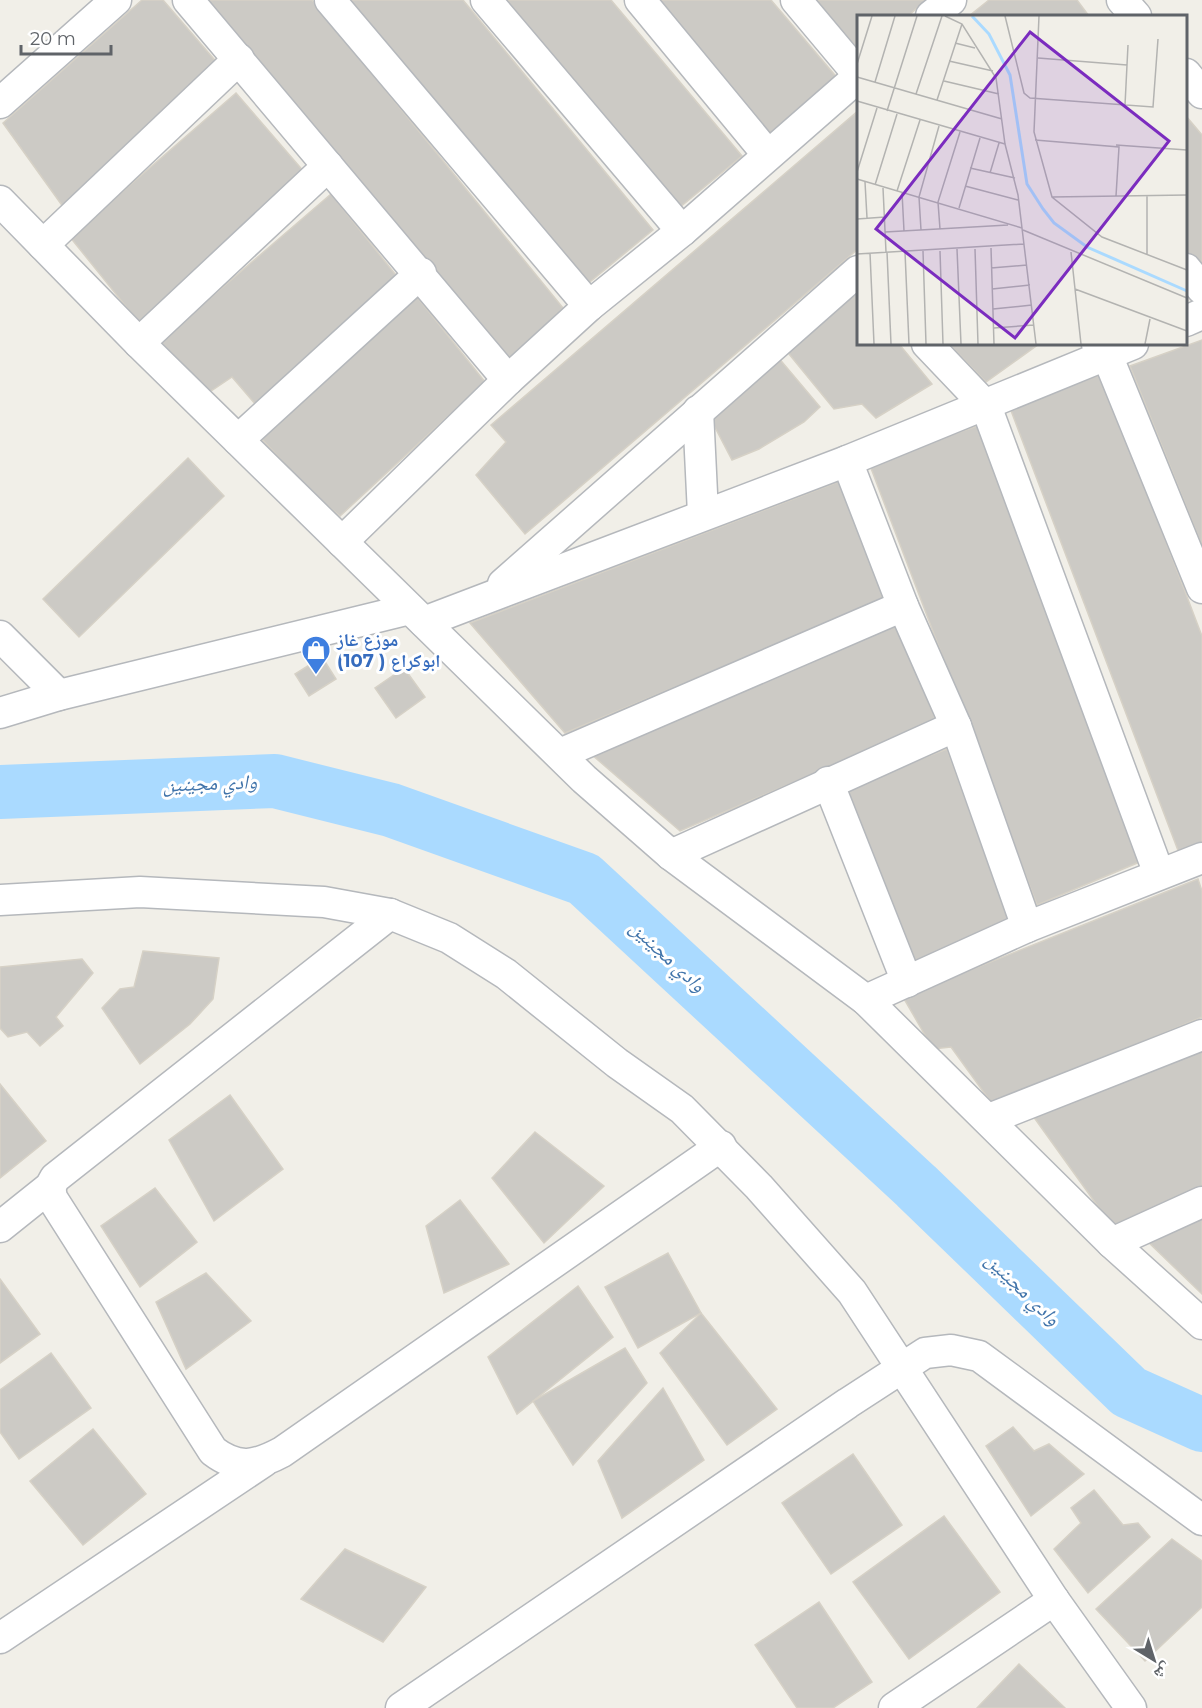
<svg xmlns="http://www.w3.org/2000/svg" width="1202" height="1708" viewBox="0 0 1202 1708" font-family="Montserrat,'Noto Naskh Arabic',sans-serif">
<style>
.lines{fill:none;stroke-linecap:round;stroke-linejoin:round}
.river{stroke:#aadaff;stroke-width:54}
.building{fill:#cccac5;stroke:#d6d1c6;stroke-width:1.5}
.minor-casing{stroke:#b5b8bc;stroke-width:33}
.minor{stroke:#fff;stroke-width:30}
.labels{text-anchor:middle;stroke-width:6;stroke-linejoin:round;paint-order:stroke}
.shop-label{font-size:18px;font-weight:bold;fill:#366cbe;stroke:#fff;text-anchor:start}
.water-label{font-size:20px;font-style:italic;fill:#4174aa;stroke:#fff}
.inset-river{fill:none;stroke:#aadaff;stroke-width:3}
.inset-road{fill:none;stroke:#b3b3b1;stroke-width:1.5}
.view{fill:#7b2cbf;fill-opacity:0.15;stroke:#7b2cbf;stroke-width:3}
.inset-edge{fill:none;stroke:#5f6368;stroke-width:3}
</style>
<rect width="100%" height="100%" fill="#f1efe8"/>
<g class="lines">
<path class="river" d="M0 792 275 781 391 810 584 879 916 1186 1129 1392 1202 1425"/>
</g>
<g class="building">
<path d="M142 0H163L219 65 64 208 3 123Z"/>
<path d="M202 0H312L563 308 510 359Z"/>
<path d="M345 0H463L653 230 585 286Z"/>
<path d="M503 0H611L742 156 679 208Z"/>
<path d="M654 0H771L839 80 768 137Z"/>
<path d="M810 0H926L908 16H858V58Z"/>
<path d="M989 0H1077L1089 16H969Z"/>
<path d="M236 93 305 173 140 324 70 237Z"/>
<path d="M858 111V249L525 534 476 475 506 442 491 425Z"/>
<path d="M1186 116 1202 135V270L1186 251Z"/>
<path d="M331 194 399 279 256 405 232 377 208 393 159 342Z"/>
<path d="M857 292 858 344H899L932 384 876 418 862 404 834 409 785 349Z"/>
<path d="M417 297 485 382 340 516 312 493 260 437Z"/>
<path d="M1202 340V546L1130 366Z"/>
<path d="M949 344H1039L986 382Z"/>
<path d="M777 356 820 407 804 422 759 449 732 460 708 414Z"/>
<path d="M1102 374 1202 636V844L1179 853 1010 408Z"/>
<path d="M980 425 1142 861 1037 905 869 463Z"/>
<path d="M188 458 224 496 79 637 43 599Z"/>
<path d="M843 480 888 598 565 733 470 623Z"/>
<path d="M897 624 936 721 680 831 591 754Z"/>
<path d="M322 657 336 679 309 696 295 674Z"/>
<path d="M404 668 425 697 396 718 375 688Z"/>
<path d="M947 749 1010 923 912 968 844 788Z"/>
<path d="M1198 879 1202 891V1017L993 1105 951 1047 933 1049 903 997Z"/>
<path d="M143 951 219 958 213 999 190 1024 140 1064 102 1008 120 989 134 987Z"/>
<path d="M82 959 93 973 56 1017 63 1026 40 1046 27 1032 8 1037 0 1028V967Z"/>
<path d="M1202 1050V1186L1112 1226 1033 1116Z"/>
<path d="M0 1084 46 1141 0 1178Z"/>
<path d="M230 1095 283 1169 214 1221 169 1140Z"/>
<path d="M535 1132 604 1186 544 1243 492 1178Z"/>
<path d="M155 1188 197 1242 140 1287 101 1226Z"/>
<path d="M460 1200 509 1264 444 1293 426 1226Z"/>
<path d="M1202 1215V1294L1145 1239Z"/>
<path d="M668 1253 701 1313 638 1348 605 1287Z"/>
<path d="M206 1273 251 1321 186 1369 156 1302Z"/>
<path d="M0 1279 40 1334 0 1363Z"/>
<path d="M578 1286 613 1337 517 1414 488 1357Z"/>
<path d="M701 1313 777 1409 727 1445 660 1353Z"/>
<path d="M625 1348 647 1383 573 1465 533 1401Z"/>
<path d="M51 1353 91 1408 19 1459 0 1432V1390Z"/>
<path d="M663 1388 704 1460 622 1518 598 1461Z"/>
<path d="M1013 1427 1034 1451 1049 1444 1084 1474 1031 1516 986 1446Z"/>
<path d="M93 1429 146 1494 83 1545 30 1481Z"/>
<path d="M853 1454 902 1525 831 1574 782 1503Z"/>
<path d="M1094 1490 1123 1525 1138 1523 1150 1537 1088 1593 1054 1549 1081 1523 1071 1508Z"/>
<path d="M944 1516 1000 1592 909 1659 853 1582Z"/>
<path d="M1172 1539 1202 1561V1607L1145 1661 1096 1609Z"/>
<path d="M345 1549 426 1587 383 1642 301 1599Z"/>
<path d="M819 1602 872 1682 833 1708H797L755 1645Z"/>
<path d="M1019 1664 1065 1708H977Z"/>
</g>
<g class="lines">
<g class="minor-casing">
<g id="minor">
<path d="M188 0 508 380"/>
<path d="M330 0 589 306"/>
<path d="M486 0 682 231"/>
<path d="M640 0 768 155"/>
<path d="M796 0 858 74"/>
<path d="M1122 0 1136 16"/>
<path d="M931 16 951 0"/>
<path d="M1186 74 1202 93"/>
<path d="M0 103 116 0"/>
<path d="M0 201 139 343 584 779 671 855 866 1000 1112 1243 1202 1324"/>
<path d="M43 245 239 59"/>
<path d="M1186 269 1202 289"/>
<path d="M1186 321 1202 314"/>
<path d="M139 343 328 166"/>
<path d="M927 344 986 406 1159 874"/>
<path d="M1097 344 1107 355 1202 588"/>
<path d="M698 411 703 514"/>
<path d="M238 440 421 273"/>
<path d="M847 461 903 606 956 726 1027 927"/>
<path d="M342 542 508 380 589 306 682 231 858 77"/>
<path d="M503 584 858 271"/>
<path d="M424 622 847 461 1133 344"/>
<path d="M0 636 59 695"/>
<path d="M0 713 59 695 410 609"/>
<path d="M560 754 903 606"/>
<path d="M828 782 907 982"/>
<path d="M671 855 956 726"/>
<path d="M0 900 140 892 324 902 390 914 449 938 506 974 617 1063 682 1109 759 1187 852 1292 1054 1600 1131 1708"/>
<path d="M866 1000 1027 927 1202 858"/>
<path d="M989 1119 1202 1035"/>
<path d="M50 1187 52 1198 213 1451C238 1470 256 1466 282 1452L721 1146"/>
<path d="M0 1227 50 1187 55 1178 390 914"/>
<path d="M1112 1243 1202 1202"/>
<path d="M0 1638 263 1462"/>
<path d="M401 1708 848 1403 925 1353 951 1350 979 1356 1202 1520"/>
<path d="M894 1708 1054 1600"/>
</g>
</g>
<use href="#minor" class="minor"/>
</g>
<defs>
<g id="shop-pin" transform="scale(1.5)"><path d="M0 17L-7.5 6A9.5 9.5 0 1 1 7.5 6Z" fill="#3f7fe0" stroke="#fff"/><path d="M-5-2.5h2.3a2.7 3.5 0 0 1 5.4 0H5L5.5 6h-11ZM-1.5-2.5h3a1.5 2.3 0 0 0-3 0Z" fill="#fff"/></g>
</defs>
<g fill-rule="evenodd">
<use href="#shop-pin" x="316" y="650"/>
</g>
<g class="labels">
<g class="shop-label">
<text x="337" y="646">موزع غاز<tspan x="337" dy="21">ابوكراع ( 107)</tspan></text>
</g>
<g class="water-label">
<text transform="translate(210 783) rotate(-2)" y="7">وادي مجينين</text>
<text transform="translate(668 956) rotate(43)" y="7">وادي مجينين</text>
<text transform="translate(1023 1289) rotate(44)" y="7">وادي مجينين</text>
</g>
</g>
<g transform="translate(857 15)">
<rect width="330" height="330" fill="#f1efe8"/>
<path class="inset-river" d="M115 1 132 19 153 60 170 169 186 194 197 208 230 232 330 276"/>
<path class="inset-road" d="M88 1 105 9 139 63 148 129 161 180 179 329M148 1 167 78 173 83 296 92 301 24M182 1 177 117 195 182 245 222 330 255M98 28 118 33M181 43 270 50M92 46 136 56M0 49 15 1M0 62 145 104M87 66 142 79M18 67 38 1M59 79 85 1M80 85 105 9M0 86 148 129M268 90 271 30M30 96 60 1M178 125 262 132 259 181M259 130 330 135M113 153 158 163M0 157 20 93M133 158 142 128M0 164 165 213M8 167 10 203M18 170 40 99M108 171 161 185M26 173 29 237M40 176 63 105M45 177 47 216M195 182 330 180M102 193 123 123M0 204 28 202M83 214 81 187 103 117M64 215 62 182 82 111M166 215 330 283M28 217 151 210M134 233 137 329M100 234 104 329M118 234 121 329M66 236 69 329M83 236 86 329M30 237 34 329M48 237 52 329M214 237 224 329M13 238 17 329M0 239 167 229M290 239V181M134 253 170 250M135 274 173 270M218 274 330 316M136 294 175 290M137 313 177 310M288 329 293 304"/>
<path class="view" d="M173 17 312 126 158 323 19 214Z"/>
<rect width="330" height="330" class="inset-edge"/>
</g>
<g transform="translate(1154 1660) rotate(142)" stroke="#ffffff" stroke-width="4.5" paint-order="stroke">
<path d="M0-4.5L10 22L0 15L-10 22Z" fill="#5f6368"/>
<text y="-9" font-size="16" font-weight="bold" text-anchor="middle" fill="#5f6368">ش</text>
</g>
<path d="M21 45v9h90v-9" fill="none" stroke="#5f6368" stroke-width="3"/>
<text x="30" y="45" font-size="18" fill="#5f6368" stroke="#ffffff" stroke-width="4.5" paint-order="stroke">20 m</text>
</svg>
